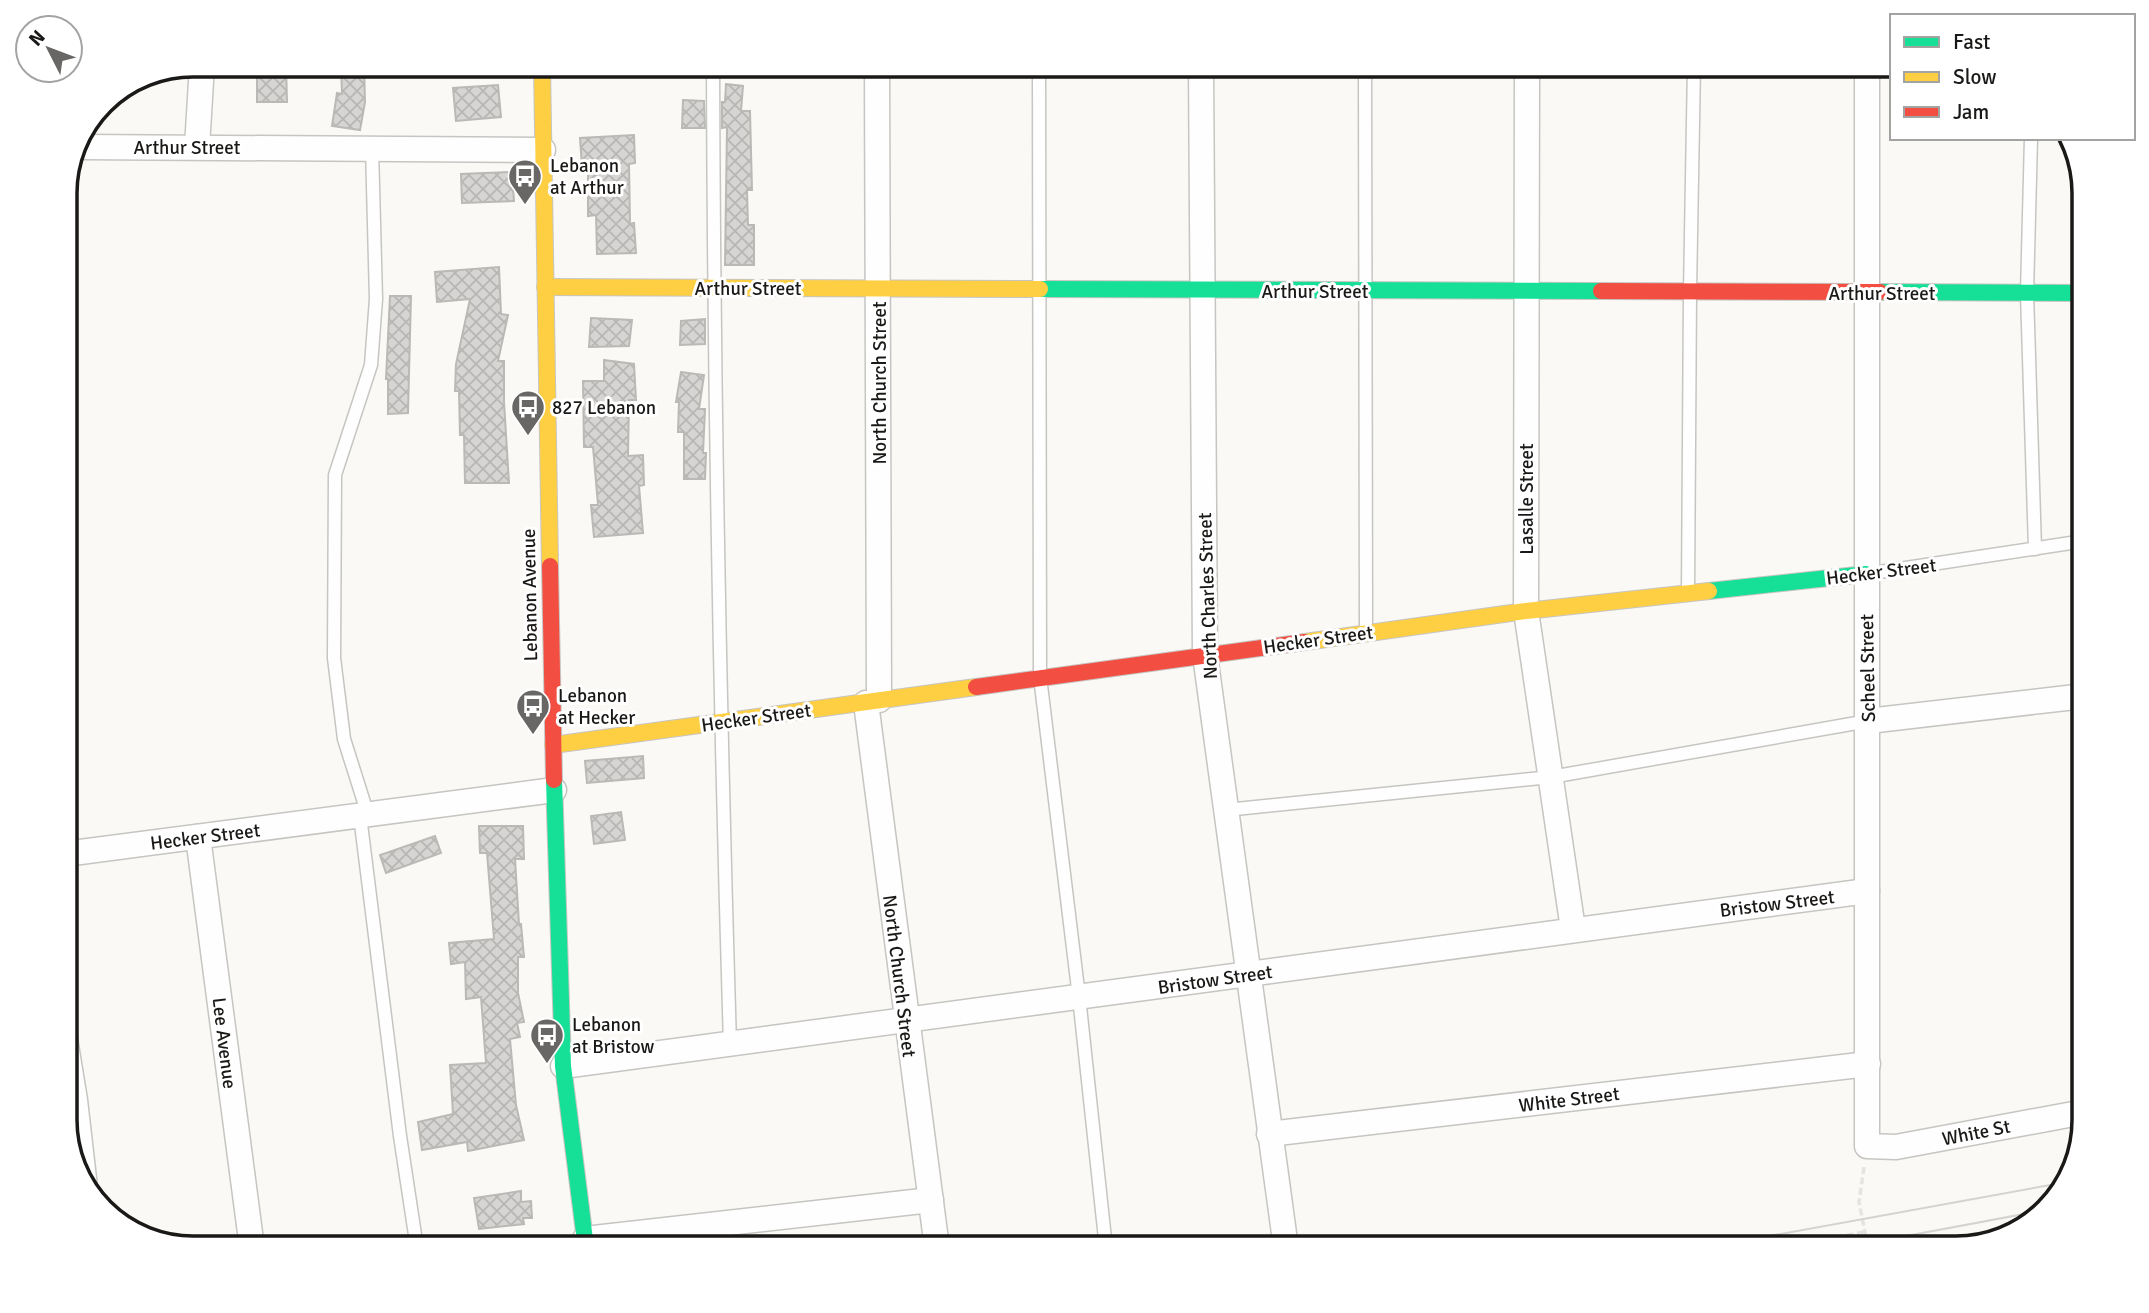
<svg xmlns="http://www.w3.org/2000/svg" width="2149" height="1313" viewBox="0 0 2149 1313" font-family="Signika,sans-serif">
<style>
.building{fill:url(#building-cross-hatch);stroke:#bab9b6;stroke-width:2}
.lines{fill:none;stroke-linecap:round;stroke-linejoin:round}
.lane-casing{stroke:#c6c5c2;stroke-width:15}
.street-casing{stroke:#c6c5c2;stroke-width:27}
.fast-casing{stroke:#c6c5c2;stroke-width:18}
.slow-casing{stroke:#c6c5c2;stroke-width:18}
.jam-casing{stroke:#c6c5c2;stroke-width:18}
.path{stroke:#e4e4e3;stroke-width:3.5;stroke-dasharray:7 3.5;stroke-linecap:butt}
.lane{stroke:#fefefe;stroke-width:12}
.street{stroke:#fefefe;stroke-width:24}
.fast{stroke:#16e098;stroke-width:16}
.slow{stroke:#ffcf43;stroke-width:16}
.jam{stroke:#f24e42;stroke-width:16}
.tram{stroke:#d3d3d1;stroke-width:2}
.labels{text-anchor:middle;stroke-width:6;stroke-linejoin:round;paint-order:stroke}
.street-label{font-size:19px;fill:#1a1917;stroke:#fff}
.poi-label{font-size:19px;fill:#1a1917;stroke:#fff;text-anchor:start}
.rim{fill:none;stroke:#1a1917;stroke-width:3.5}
</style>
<defs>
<pattern id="building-cross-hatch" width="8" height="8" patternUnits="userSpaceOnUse" patternTransform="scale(1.75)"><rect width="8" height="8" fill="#d7d5d3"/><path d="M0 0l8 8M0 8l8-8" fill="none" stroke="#b8b6b4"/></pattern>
</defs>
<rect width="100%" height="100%" fill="#faf9f5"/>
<g class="building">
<path d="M257 65H286L287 102H257Z"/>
<path d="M341 65H364L365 102 360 130 332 126 337 93 342 94Z"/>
<path d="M726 84 743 86 741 111H750L752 190H747L748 225H754V265H725L727 127 722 128V102H725Z"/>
<path d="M498 85 501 117 456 121 453 88Z"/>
<path d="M683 100 704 101 705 128H682Z"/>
<path d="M634 135 635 163 629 164 630 224 634 223 636 253 597 254 596 215 588 216V166H582L580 138Z"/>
<path d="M512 172 514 201 462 203 461 174Z"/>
<path d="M499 267 501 314 508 315 498 361H504V402L509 483H465L464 435H460L459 391H455L456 364 470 299 437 302 435 272Z"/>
<path d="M390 296H411L408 413 388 414V379H386Z"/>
<path d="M591 318 632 320 629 346 589 347Z"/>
<path d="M705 319V344L680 345 681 321Z"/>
<path d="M604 360 634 364 636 400H629L628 456 643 455 644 485 639 486 643 533 594 537 591 505H598L593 447H584L583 381H604Z"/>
<path d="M681 372 704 375 699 409H705L703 453H706L705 479H684V432H678L679 402H676Z"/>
<path d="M643 756 644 778 587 783 585 761Z"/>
<path d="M621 812 625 840 594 844 591 816Z"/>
<path d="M479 826H523L524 859H515L519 924H521L524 957H518V993L524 1022 517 1023 520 1037 510 1039 516 1105 524 1140 468 1151 467 1142 422 1150 418 1122 453 1114 450 1065 486 1063 481 997 466 999 465 962 451 964 449 943 494 939 487 853H480Z"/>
<path d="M435 836 441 853 386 873 380 855Z"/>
<path d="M521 1191V1202L531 1201 532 1218H523L524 1224 479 1229 474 1198Z"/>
</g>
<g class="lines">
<g class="lane-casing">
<g id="lane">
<path d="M713 65C714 391 720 717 730 1044"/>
<path d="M1039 65 1040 677 1079 997 1106 1248"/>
<path d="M1365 65 1366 631"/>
<path d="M2031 138 2027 293 2035 549"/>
<path d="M1866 574 2084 541"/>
<path d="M1688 593 1690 292 1694 65"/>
<path d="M1226 810 1551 777 1868 721"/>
<path d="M368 815 344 739 334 658 335 475 371 365 376 299 372 148"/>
<path d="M360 816 400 1136 417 1248"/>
</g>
</g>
<g class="street-casing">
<g id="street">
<path d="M877 65 879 700"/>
<path d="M1201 65 1205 655 1286 1248"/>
<path d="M1527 65 1526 611 1573 929"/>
<path d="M1867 65V1146L1896 1147 2084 1112"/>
<path d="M82 147 543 150"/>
<path d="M197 147 202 65"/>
<path d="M866 703 937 1248"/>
<path d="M1868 721 2084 696"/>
<path d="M198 837 252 1248"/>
<path d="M65 854 554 790"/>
<path d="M65 1039 75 1100 85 1187"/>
<path d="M563 1066 1867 891"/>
<path d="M1269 1134 1868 1064"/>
<path d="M585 1239 931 1200"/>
</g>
</g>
<g class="fast-casing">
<g id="fast">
<path d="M1040 289 1601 291"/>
<path d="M1880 292 2084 293"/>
<path d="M1709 591 1866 574"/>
<path d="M554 780 563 1066 586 1248"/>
</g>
</g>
<g class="slow-casing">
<g id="slow">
<path d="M542 65 550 566"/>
<path d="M545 287 1040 289"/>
<path d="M1305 642 1526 611 1709 591"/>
<path d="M553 745 976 687"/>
</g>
</g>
<g class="jam-casing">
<g id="jam">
<path d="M1601 291 1880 292"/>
<path d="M550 566 554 780"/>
<path d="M976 687 1305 642"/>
</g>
</g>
<g class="path">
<path d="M1864 1167 1859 1202 1868 1248"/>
<path d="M1826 1239 1864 1232"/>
<path d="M1928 1248 2017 1232"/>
</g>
<use href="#lane" class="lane"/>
<use href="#street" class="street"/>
<use href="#fast" class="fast"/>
<use href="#slow" class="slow"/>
<use href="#jam" class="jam"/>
<g class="tram">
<path d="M1703 1248 2067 1182"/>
<path d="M1842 1248 2040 1211"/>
</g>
</g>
<defs>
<g id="bus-pin" transform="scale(1.75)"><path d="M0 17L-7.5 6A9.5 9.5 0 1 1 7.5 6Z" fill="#686765" stroke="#fff"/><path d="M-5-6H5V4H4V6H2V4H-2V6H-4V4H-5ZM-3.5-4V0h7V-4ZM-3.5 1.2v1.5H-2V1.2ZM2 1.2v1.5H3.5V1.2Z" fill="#fff"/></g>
</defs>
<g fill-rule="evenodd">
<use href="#bus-pin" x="525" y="176"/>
<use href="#bus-pin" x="528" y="407"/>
<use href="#bus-pin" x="533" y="706"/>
<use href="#bus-pin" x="547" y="1035"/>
</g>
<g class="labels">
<g class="street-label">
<text x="187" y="154">Arthur Street</text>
<text x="748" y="295">Arthur Street</text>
<text x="1315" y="298">Arthur Street</text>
<text x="1882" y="300">Arthur Street</text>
<text transform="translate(879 383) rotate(-90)" y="7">North Church Street</text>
<text transform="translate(1526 499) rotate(-90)" y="7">Lasalle Street</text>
<text transform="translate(1881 571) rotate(-7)" y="7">Hecker Street</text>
<text transform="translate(529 595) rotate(-91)" y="7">Lebanon Avenue</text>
<text transform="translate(1207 596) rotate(-92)" y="7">North Charles Street</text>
<text transform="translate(1318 639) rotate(-8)" y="7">Hecker Street</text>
<text transform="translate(1867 668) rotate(-91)" y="7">Scheel Street</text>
<text transform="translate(756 717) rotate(-8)" y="7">Hecker Street</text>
<text transform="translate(205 836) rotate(-7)" y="7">Hecker Street</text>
<text transform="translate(1777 903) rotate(-7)" y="7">Bristow Street</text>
<text transform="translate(900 976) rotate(83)" y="7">North Church Street</text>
<text transform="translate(1215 979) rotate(-8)" y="7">Bristow Street</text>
<text transform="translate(225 1043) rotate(83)" y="7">Lee Avenue</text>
<text transform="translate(1569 1099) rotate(-7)" y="7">White Street</text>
<text transform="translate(1976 1132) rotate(-11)" y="7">White St</text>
</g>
<g class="poi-label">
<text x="550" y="172">Lebanon<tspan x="550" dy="22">at Arthur</tspan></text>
<text x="552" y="414">827 Lebanon</text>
<text x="558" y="702">Lebanon<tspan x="558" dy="22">at Hecker</tspan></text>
<text x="572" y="1031">Lebanon<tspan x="572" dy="22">at Bristow</tspan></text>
</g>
</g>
<path d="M0 0H2149V1313H0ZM193 77H1956A116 116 0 0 1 2072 193V1120A116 116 0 0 1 1956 1236H193A116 116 0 0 1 77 1120V193A116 116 0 0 1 193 77Z" fill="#fff" fill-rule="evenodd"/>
<path class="rim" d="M193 77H1956A116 116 0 0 1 2072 193V1120A116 116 0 0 1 1956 1236H193A116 116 0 0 1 77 1120V193A116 116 0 0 1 193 77Z"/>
<rect x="1890" y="14" width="245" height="126" fill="#ffffff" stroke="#a3a3a2" stroke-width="2"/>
<rect x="1904" y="37" width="35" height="10" fill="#16e098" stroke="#a3a3a2" stroke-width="2"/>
<text x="1953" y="49" font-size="21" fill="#1a1917">Fast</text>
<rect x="1904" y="72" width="35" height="10" fill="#ffcf43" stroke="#a3a3a2" stroke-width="2"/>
<text x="1953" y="84" font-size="21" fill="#1a1917">Slow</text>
<rect x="1904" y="107" width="35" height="10" fill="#f24e42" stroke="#a3a3a2" stroke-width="2"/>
<text x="1953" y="119" font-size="21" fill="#1a1917">Jam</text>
<g transform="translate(49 49) rotate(312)"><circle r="33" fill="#ffffff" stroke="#a3a3a2" stroke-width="2"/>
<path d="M0-5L12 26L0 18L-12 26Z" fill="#686765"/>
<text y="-10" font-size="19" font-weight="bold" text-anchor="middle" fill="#1a1917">N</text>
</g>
</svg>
